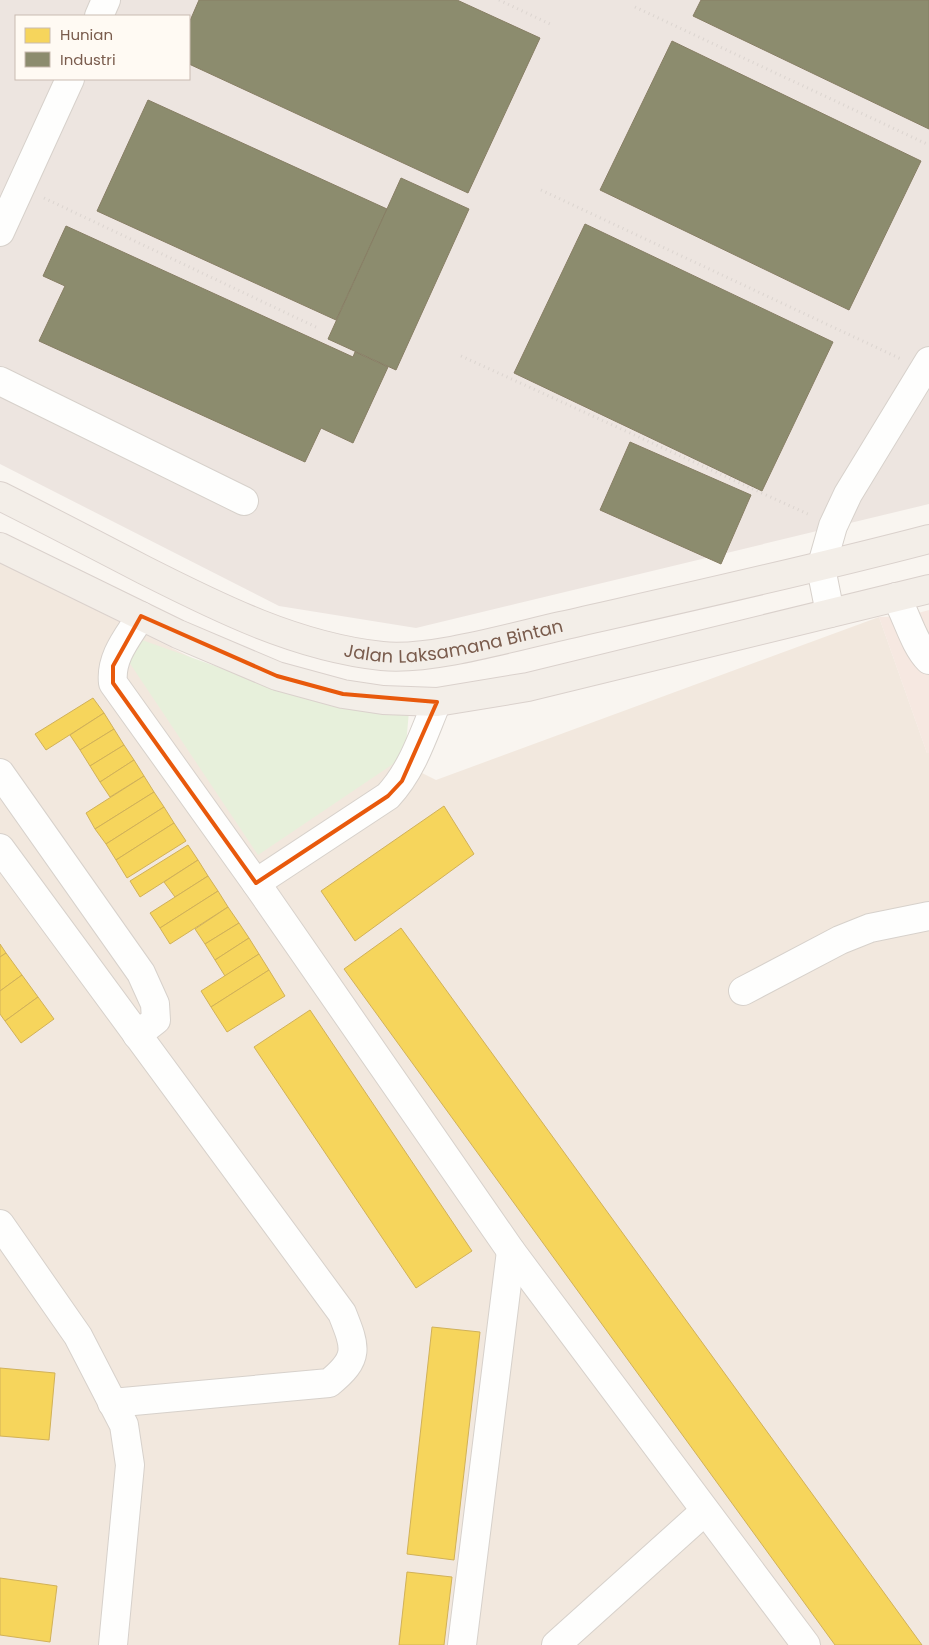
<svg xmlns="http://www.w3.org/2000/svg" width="929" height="1645" viewBox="0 0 929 1645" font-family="Poppins,sans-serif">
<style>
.residential{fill:#f2e8de}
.commercial{fill:#f6e8e1}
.industrial{fill:#ede5e0;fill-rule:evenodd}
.green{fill:#e7f0db}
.homes{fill:#f6d55c;stroke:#d1b158}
.industry{fill:#8c8c6e;stroke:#877e64}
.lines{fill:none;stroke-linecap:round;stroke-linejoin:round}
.minor-casing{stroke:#d7d1cb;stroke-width:30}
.major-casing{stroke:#dad1cc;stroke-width:30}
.path{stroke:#dcd5d0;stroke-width:3;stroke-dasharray:1 4;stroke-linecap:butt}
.minor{stroke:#fefefd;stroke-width:28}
.major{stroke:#f3eee8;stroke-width:28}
.marked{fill:none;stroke:#e8590c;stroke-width:4;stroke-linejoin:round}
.labels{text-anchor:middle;stroke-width:5;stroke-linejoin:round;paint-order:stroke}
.street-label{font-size:18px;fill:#7a5c4d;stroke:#fffaf3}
</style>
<rect width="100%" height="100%" fill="#f9f5f0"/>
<path class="residential" d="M0 562 436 780 879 617 927 753H929V1645H0Z"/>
<path class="commercial" d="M929 610V753H927L879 617 907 616Z"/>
<path class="industrial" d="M0 0H929V504L416 628 279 606 0 464ZM16 16H189V79H16Z"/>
<path class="green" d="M142 640 277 688 409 711 405 756 258 855 127 659Z"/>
<g class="homes">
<path d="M93 698 104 713 46 750 35 734Z"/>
<path d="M104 713 114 729 80 750 70 735Z"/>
<path d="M114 729 124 745 90 766 80 750Z"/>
<path d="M124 745 134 760 100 782 90 766Z"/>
<path d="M134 760 144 776 110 797 100 782Z"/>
<path d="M144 776 154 792 95 829 86 813Z"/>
<path d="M154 792 164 807 106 844 95 829Z"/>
<path d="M444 806 474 854 355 941 321 891Z"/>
<path d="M164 807 174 823 116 860 106 844Z"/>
<path d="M174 823 186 841 127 878 116 860Z"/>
<path d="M188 845 198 860 140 897 130 881Z"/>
<path d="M198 860 208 876 175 897 164 882Z"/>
<path d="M208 876 218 891 160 928 150 913Z"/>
<path d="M218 891 228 907 170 944 160 928Z"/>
<path d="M228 907 239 923 205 944 195 929Z"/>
<path d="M239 923 249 938 215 960 205 944Z"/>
<path d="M401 928 922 1645H835L344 969Z"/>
<path d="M249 938 259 954 225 976 215 960Z"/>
<path d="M0 944 6 953 0 957Z"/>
<path d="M6 953 22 975 0 991V957Z"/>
<path d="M259 954 269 970 211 1007 201 991Z"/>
<path d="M269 970 285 996 227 1032 211 1007Z"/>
<path d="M22 975 38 997 5 1021 0 1014V991Z"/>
<path d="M38 997 54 1019 21 1043 5 1021Z"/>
<path d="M310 1010 472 1251 416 1288 254 1047Z"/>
<path d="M432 1327 480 1332 454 1560 407 1554Z"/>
<path d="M0 1368 55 1373 49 1440 0 1436Z"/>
<path d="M407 1572 452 1577 444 1645H399Z"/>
<path d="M0 1578 57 1586 50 1642 0 1635Z"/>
</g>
<g class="industry">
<path d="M199 0H457L540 38 468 193 189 64V23Z"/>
<path d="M701 0H929V129L693 16Z"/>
<path d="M672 41 921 161 849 310 600 190Z"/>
<path d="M148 100 387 209 336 320 97 211Z"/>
<path d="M401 178 469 209 396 370 328 339Z"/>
<path d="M585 224 833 342 762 491 514 373Z"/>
<path d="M66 226 353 357 355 352 388 367 353 443 321 428 305 462 39 341 65 286 43 276Z"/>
<path d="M630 442 751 495 721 564 600 510Z"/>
</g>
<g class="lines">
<g class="minor-casing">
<g id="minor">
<path d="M99 16 106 0"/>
<path d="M0 232 70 79"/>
<path d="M0 381 244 501"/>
<path d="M896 597C907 616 914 645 929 660"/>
<path d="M830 613 821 568 833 526 848 494 929 361"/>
<path d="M141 616C128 637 110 657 113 683L256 883 511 1251 806 1645"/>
<path d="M0 773 141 973 155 1004 156 1020 137 1035"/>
<path d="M0 848 342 1313C356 1348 360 1358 329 1383L112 1403"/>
<path d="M256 883 388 796C413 769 423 735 437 702"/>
<path d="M743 991 840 940 870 928 929 916"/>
<path d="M0 1224 78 1336 124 1425 130 1465 113 1645"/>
<path d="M462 1645 511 1251"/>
<path d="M556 1645 705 1511"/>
</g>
</g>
<g class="major-casing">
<g id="major">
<path id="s1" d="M0 496C48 520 96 545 144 570 219 608 297 647 382 656 431 661 512 637 561 626 684 598 807 571 929 539"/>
<path d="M0 547 178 634 277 676 343 694 383 700 437 702 528 687 929 589"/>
</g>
</g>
<g class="path">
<path d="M499 0 550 24"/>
<path d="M635 7 929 145"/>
<path d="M541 190 901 359"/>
<path d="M44 198 318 328"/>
<path d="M461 356 810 515"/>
</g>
<use href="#minor" class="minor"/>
<use href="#major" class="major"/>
</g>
<path class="marked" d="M141 616 277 676 343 694 437 702 402 781 388 796 256 883 113 683V666Z"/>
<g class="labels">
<g class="street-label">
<text dy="6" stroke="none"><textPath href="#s1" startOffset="489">Jalan Laksamana Bintan</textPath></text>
</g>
</g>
<rect x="15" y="15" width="175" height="65" fill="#fffaf3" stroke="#cabbb1"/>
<rect x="25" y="28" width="25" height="15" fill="#f6d55c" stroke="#cabbb1"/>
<text x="60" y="40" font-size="15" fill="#7a5c4d">Hunian</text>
<rect x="25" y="52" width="25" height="15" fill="#8c8c6e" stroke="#cabbb1"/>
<text x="60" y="65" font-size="15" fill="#7a5c4d">Industri</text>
</svg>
